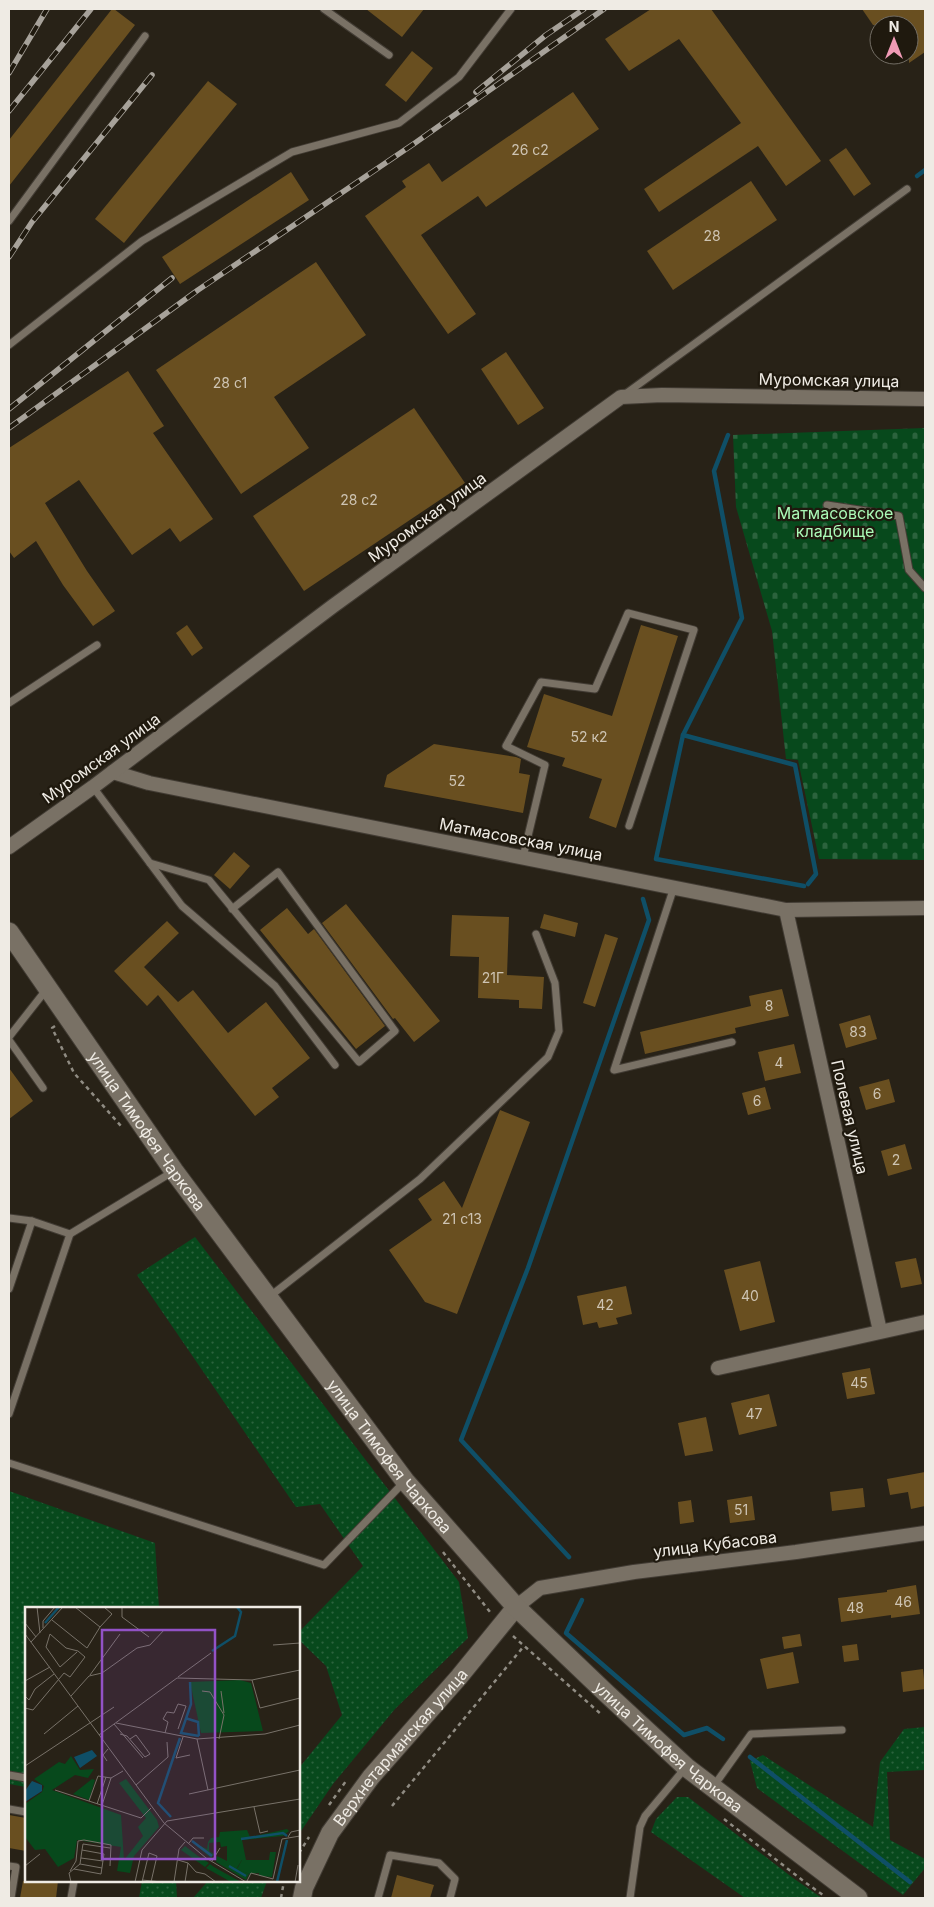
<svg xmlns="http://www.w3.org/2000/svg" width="934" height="1907" viewBox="0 0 934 1907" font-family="Inter,sans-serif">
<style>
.grass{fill:url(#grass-dots)}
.cemetery{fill:url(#cemetery-stones)}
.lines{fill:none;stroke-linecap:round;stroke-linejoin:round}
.stream{stroke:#0f4f67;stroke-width:4.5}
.building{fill:#694f20}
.service-casing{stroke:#423c34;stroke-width:9}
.minor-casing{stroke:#423c34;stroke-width:16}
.tertiary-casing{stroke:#423c34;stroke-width:20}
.secondary-casing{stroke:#423c34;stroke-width:21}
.path{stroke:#908c83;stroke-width:2.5;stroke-dasharray:4 4;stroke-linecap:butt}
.service{stroke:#797165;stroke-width:7}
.minor{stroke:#797165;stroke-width:14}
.tertiary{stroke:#797165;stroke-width:18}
.secondary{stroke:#797165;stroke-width:19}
.rail-casing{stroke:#a7a29a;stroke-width:5.5}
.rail{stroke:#1f190e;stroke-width:4;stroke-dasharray:11;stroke-linecap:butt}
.labels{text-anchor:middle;stroke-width:4.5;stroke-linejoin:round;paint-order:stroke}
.number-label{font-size:14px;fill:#cec4b3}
.street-label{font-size:16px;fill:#efebe4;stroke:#1f190e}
.park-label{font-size:16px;fill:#abfab7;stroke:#1f190e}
.inset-river{fill:none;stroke:#0f4f67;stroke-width:2.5}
.inset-road{fill:none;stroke:#787269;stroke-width:1}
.view{fill:#9252c6;fill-opacity:0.15;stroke:#9252c6;stroke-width:2.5}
.inset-edge{fill:none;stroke:#efebe4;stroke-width:2.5}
</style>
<defs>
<pattern id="grass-dots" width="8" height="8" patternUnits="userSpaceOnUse" patternTransform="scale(1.25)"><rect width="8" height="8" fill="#07491c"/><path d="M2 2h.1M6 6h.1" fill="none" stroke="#2b633d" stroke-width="1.8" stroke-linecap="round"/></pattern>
<pattern id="cemetery-stones" width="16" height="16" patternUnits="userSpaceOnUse" patternTransform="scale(1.25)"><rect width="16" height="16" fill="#07491c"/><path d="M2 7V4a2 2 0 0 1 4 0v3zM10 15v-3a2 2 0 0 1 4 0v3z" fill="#2b633d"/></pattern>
</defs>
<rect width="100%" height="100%" fill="#282217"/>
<g class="grass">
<path d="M195 1237 459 1582 468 1638 395 1709 333 1784 299 1834V1768L342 1715 326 1666 299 1640V1632L363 1566 320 1504 296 1507 137 1275Z"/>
<path d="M9 1491 155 1543 159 1608H26V1787L9 1784Z"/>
<path d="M925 1727V1770L887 1772 890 1840 925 1859V1868L903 1895 757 1788 750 1761 763 1755 873 1827 880 1762 904 1729Z"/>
<path d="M677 1797H688L793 1878 822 1898H745L651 1832 656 1819Z"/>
<path d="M142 1881H176L177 1898H139Z"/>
<path d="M208 1881H267L261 1898H193Z"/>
</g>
<path class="cemetery" d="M925 428V860L819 859 798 760 786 759 772 631 736 507 733 435Z"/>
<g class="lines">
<g class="stream">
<path d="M917 176 925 170"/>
<path d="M728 435 714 471 742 618 683 735 656 859 804 886"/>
<path d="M683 735 795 765 816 874 808 884"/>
<path d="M569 1557 461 1440 528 1268 649 920 643 899"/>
<path d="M582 1600 566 1633 684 1735 707 1728 723 1739"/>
<path d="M750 1757 910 1882"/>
</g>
</g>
<g class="building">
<path d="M112 9H114L135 25 9 186V140Z"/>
<path d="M366 9H424L402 37Z"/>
<path d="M651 9H711L821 161 786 186 758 146 659 212 644 189 741 123 679 39 629 71 605 39Z"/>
<path d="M862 9H925V52L909 63V25H873Z"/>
<path d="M412 51 433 68 406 102 385 85Z"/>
<path d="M208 81 237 104 124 243 95 219Z"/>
<path d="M573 92 599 129 486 207 478 196 421 235 476 314 448 334 365 216 406 187 402 181 429 163 442 182Z"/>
<path d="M846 148 871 184 854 196 829 160Z"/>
<path d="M291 172 309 200 180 284 162 257Z"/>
<path d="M751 181 777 220 673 290 647 251Z"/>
<path d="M316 262 366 335 274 397 309 448 241 494 156 370Z"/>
<path d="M506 352 544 408 518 425 481 369Z"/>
<path d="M128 371 164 426 153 433 213 519 180 542 170 528 132 555 79 480 45 503 87 571 115 611 93 626 63 585 36 541 14 558 9 551V448Z"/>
<path d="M414 408 465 483 304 591 253 516Z"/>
<path d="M187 625 203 648 192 656 176 633Z"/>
<path d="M641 625 678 636 616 828 589 818 602 779 562 766 565 758 527 747 544 694 612 716Z"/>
<path d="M434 744 516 757 521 759 519 773 530 775 523 813 384 787 387 775Z"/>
<path d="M234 852 250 866 230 889 214 875Z"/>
<path d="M346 904 440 1021 414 1042 395 1018 393 1019 322 923Z"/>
<path d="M287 908 308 934 314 929 385 1026 356 1049 260 930Z"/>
<path d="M544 914 578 923 575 937 540 928Z"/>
<path d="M452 915 509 917 507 975 544 977 542 1009 519 1008V1000L478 998 479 957 450 956Z"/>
<path d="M167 921 179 933 144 967 178 1002 193 990 228 1033 266 1002 310 1058 272 1088 279 1097 255 1116 158 995 147 1006 114 971Z"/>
<path d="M605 934 618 938 595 1007 583 1003Z"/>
<path d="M782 989 789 1016 735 1028 736 1033 645 1054 640 1032 751 1006 749 996Z"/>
<path d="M870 1015 877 1039 846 1048 839 1024Z"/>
<path d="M794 1044 801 1073 765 1081 758 1052Z"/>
<path d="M9 1068 33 1101 9 1119Z"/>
<path d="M889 1079 895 1102 866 1110 859 1087Z"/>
<path d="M765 1087 771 1109 748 1115 742 1093Z"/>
<path d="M500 1110 530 1122 457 1314 425 1302 389 1250 432 1220 418 1199 444 1181 462 1208Z"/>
<path d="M905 1144 912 1169 888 1176 881 1151Z"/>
<path d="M916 1258 922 1284 901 1288 895 1262Z"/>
<path d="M760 1261 775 1322 740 1331 724 1270Z"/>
<path d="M626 1286 632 1314 616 1318 618 1324 599 1328 597 1322 583 1325 577 1296Z"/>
<path d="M870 1368 875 1394 847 1399 842 1373Z"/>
<path d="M769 1394 777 1426 739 1435 731 1403Z"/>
<path d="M706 1417 713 1451 685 1456 678 1423Z"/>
<path d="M925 1472V1506L911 1509 908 1492 890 1495 887 1479Z"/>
<path d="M863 1488 865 1507 832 1511 830 1492Z"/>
<path d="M752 1496 755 1520 730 1523 727 1500Z"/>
<path d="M691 1500 694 1522 680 1524 678 1502Z"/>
<path d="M916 1585 920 1614 891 1618V1615L841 1622 838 1598 887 1592V1590Z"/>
<path d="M800 1634 802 1646 784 1649 782 1637Z"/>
<path d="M857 1644 859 1660 844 1662 842 1646Z"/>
<path d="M793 1652 799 1683 767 1689 760 1659Z"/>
<path d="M923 1669 925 1689 903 1692 901 1672Z"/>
<path d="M9 1815 26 1818V1851L9 1848Z"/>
<path d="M397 1875 434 1885 430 1898H391Z"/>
<path d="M23 1881H58L56 1898H20Z"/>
</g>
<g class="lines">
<g class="service-casing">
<g id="service">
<path d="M324 9 389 55"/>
<path d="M9 221 145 36"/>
<path d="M9 345 142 241 292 152 399 123 459 77 511 9"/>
<path d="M624 395 907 189"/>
<path d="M827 505 899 516 909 570 925 588"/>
<path d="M9 703 97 645"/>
<path d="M93 787 182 906 275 986 335 1065"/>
<path d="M523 857 545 765 506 746 541 682 595 689 628 613 694 630 629 826"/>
<path d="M150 863 209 880 359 1062 395 1031 278 872 232 909"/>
<path d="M674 887 614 1070 732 1042"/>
<path d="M9 1037 46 990"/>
<path d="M9 1040 43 1088"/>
<path d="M9 1218 32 1221 70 1234"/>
<path d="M9 1289 32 1221"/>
<path d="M269 1297 420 1179 548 1057 559 1031 555 983 536 934"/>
<path d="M9 1414 70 1234 174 1171"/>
<path d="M9 1463 324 1565 405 1481"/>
<path d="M9 1775 26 1778"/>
<path d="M713 1787 751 1734 842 1730"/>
<path d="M9 1809 26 1812"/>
<path d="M9 1866 16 1867 11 1898"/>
<path d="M71 1898 74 1881"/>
<path d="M378 1898 390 1855 439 1863 455 1879 450 1898"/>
<path d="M630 1898 640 1827 645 1816 686 1767"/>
</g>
</g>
<g class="minor-casing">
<g id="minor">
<path d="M113 772 149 783 786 910 925 908"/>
<path d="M9 847 93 787 333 606 621 397 662 395 925 399"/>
<path d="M786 910 880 1331"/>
<path d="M718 1368 925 1322"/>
<path d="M516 1607 540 1588 634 1572 796 1552 925 1533"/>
</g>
</g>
<g class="tertiary-casing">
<g id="tertiary">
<path id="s1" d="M302 1898 304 1888 330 1833 371 1777 459 1677 516 1607"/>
</g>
</g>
<g class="secondary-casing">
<g id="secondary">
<path id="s2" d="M9 932 174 1171 405 1481 516 1607 606 1693 686 1767 858 1898"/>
</g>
</g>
<g class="path">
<path d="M55 1026 52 1028 74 1073 121 1126"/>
<path d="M443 1552 490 1612"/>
<path d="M513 1636 602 1715"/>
<path d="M329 1805 346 1781"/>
<path d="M392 1806 524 1646"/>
<path d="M724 1819 806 1883 823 1895"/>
<path d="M299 1853 309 1837"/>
<path d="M281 1898 284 1881"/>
</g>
<use href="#service" class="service"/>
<use href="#minor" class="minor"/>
<use href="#tertiary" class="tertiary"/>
<use href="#secondary" class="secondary"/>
<g class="rail-casing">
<g id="rail">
<path d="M9 73 47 9"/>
<path d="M476 92 546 35 584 9"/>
<path d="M9 111 91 9"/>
<path d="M9 257 32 222 152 75"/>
<path d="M9 409 172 278"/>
<path d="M9 428 198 290 415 143 604 9"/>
</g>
</g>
<use href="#rail" class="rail"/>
</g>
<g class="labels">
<g class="number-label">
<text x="530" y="155">26 с2</text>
<text x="712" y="241">28</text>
<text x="230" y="388">28 с1</text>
<text x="359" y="505">28 с2</text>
<text x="589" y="742">52 к2</text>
<text x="457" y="786">52</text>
<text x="493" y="983">21Г</text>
<text x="769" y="1011">8</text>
<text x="858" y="1037">83</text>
<text x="779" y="1068">4</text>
<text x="877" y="1099">6</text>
<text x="757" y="1106">6</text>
<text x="896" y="1165">2</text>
<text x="462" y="1224">21 с13</text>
<text x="750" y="1301">40</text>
<text x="605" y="1310">42</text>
<text x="859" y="1388">45</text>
<text x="754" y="1419">47</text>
<text x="741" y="1515">51</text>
<text x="903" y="1607">46</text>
<text x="855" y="1613">48</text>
</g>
<g class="street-label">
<text transform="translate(829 380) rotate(1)" y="6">Муромская улица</text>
<text transform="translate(427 517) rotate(-36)" y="6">Муромская улица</text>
<text transform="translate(101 758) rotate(-36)" y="6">Муромская улица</text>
<text transform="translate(521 839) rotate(11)" y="6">Матмасовская улица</text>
<text transform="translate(850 1117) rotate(77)" y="6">Полевая улица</text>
<text dy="6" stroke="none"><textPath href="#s2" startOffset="242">улица Тимофея Чаркова</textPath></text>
<text dy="6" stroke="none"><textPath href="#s2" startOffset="648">улица Тимофея Чаркова</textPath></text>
<text transform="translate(715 1544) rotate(-7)" y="6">улица Кубасова</text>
<text dy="6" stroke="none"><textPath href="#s2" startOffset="1052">улица Тимофея Чаркова</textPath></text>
<text dy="6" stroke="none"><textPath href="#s1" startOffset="182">Верхнетарманская улица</textPath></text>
</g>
<g class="park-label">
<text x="835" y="519">Матмасовское<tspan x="835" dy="18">кладбище</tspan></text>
</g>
</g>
<g transform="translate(25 1607)">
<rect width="275" height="275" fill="#282217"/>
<path d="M46 149 55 163 69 162 63 171 50 168 27 183 96 208 99 253 118 229 113 220 121 211 94 176 101 172 132 213 134 220 109 249 105 266 92 264 96 240 52 233 49 251 33 260 20 242 10 243 0 230V197L17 185 19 179 9 172 34 155 40 157ZM262 222 264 224 258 229 217 233 221 253H217L212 261 224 267 221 273 191 255 192 249 202 254V239L196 240 195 235 184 236V244L189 247 186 251 167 235 182 242 183 235 186 231 194 230 195 225 222 223 225 230ZM160 239 173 249 184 256 180 260 156 243ZM185 257 189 260 216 275H206L181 261Z" fill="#07491c"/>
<path d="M215 73 226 76 238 124 176 126 165 75Z" fill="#07491c"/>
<path d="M67 172 70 173 64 193 48 187Z" fill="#07491c"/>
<path d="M245 245H251L247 270 234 269V266L224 267 212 262 217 253H244Z" fill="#07491c"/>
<path d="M67 143 72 149 55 161 49 150ZM7 174 17 178V184L0 195V184Z" fill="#0f4f67"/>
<path class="inset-river" d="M20 16 34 0M187 44 210 29 216 5 212 0M165 75 166 97 156 126 174 129M160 111 173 115 174 129M146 210 133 196 155 131M216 232 258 226 262 229M167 234 187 249M204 259 221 269M252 275 262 233"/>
<path class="inset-road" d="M12 0 15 26M50 0 75 20 87 7 79 0M97 0V10L124 30M27 13 62 41 75 20M0 16 11 30M18 21V14L30 0M0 27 139 216 181 251 221 275M6 35 38 0M248 38 275 36M65 68 95 27M153 70 186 46M227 73 235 101 275 91M0 74 25 60M177 84 185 85 199 108 194 132M196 84 199 106M0 89 4 93 10 82 29 67M46 89 64 69 77 66 112 41 125 38 140 22M0 101 8 103 39 66 45 70 60 50 53 44 41 41 25 27 21 40 35 60 52 45M91 116 172 132 240 127 275 118M89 117 118 151M140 126 143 115 138 112 142 105 149 106 153 97 161 99 153 122M19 127 53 99M95 127 102 129 120 150 125 147 111 128 105 132M74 128 152 71 227 73 275 63M158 130 151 151 165 148M172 132 183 183M82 154 78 148 83 142M0 159 89 100M111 178 143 150 142 135M30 183 116 211 126 201M164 187 275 163M64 194 73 169 86 171M72 197 81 170M77 198 86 171 98 164M229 200 235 226 243 224M263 230 266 225 275 223M164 236 168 231H179M57 243 58 237 85 241M56 251 78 254M153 253 163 256 160 275M187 254 195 241M163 256 171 265 180 267 191 275M55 257 77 261M0 259 15 247M45 264 51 254 53 234 59 233 86 238 85 259M117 273 137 275M222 274 226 266 248 272 257 232 275 229M46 275 44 266 55 257 57 243 79 247 76 267 49 262M110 275 117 243 142 214 275 192M117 275 124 246 132 249 126 275M149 275 154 242 160 235M270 275 273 258"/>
<path class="view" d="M77 23H190V252H77Z"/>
<rect width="275" height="275" class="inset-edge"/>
</g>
<rect width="934" height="1907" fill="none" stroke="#efebe4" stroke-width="20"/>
<g transform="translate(894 40)"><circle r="24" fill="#1f190e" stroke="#726d64"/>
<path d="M0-4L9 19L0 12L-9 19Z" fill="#f09ab5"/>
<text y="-8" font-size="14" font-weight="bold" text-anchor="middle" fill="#efebe4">N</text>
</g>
</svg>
